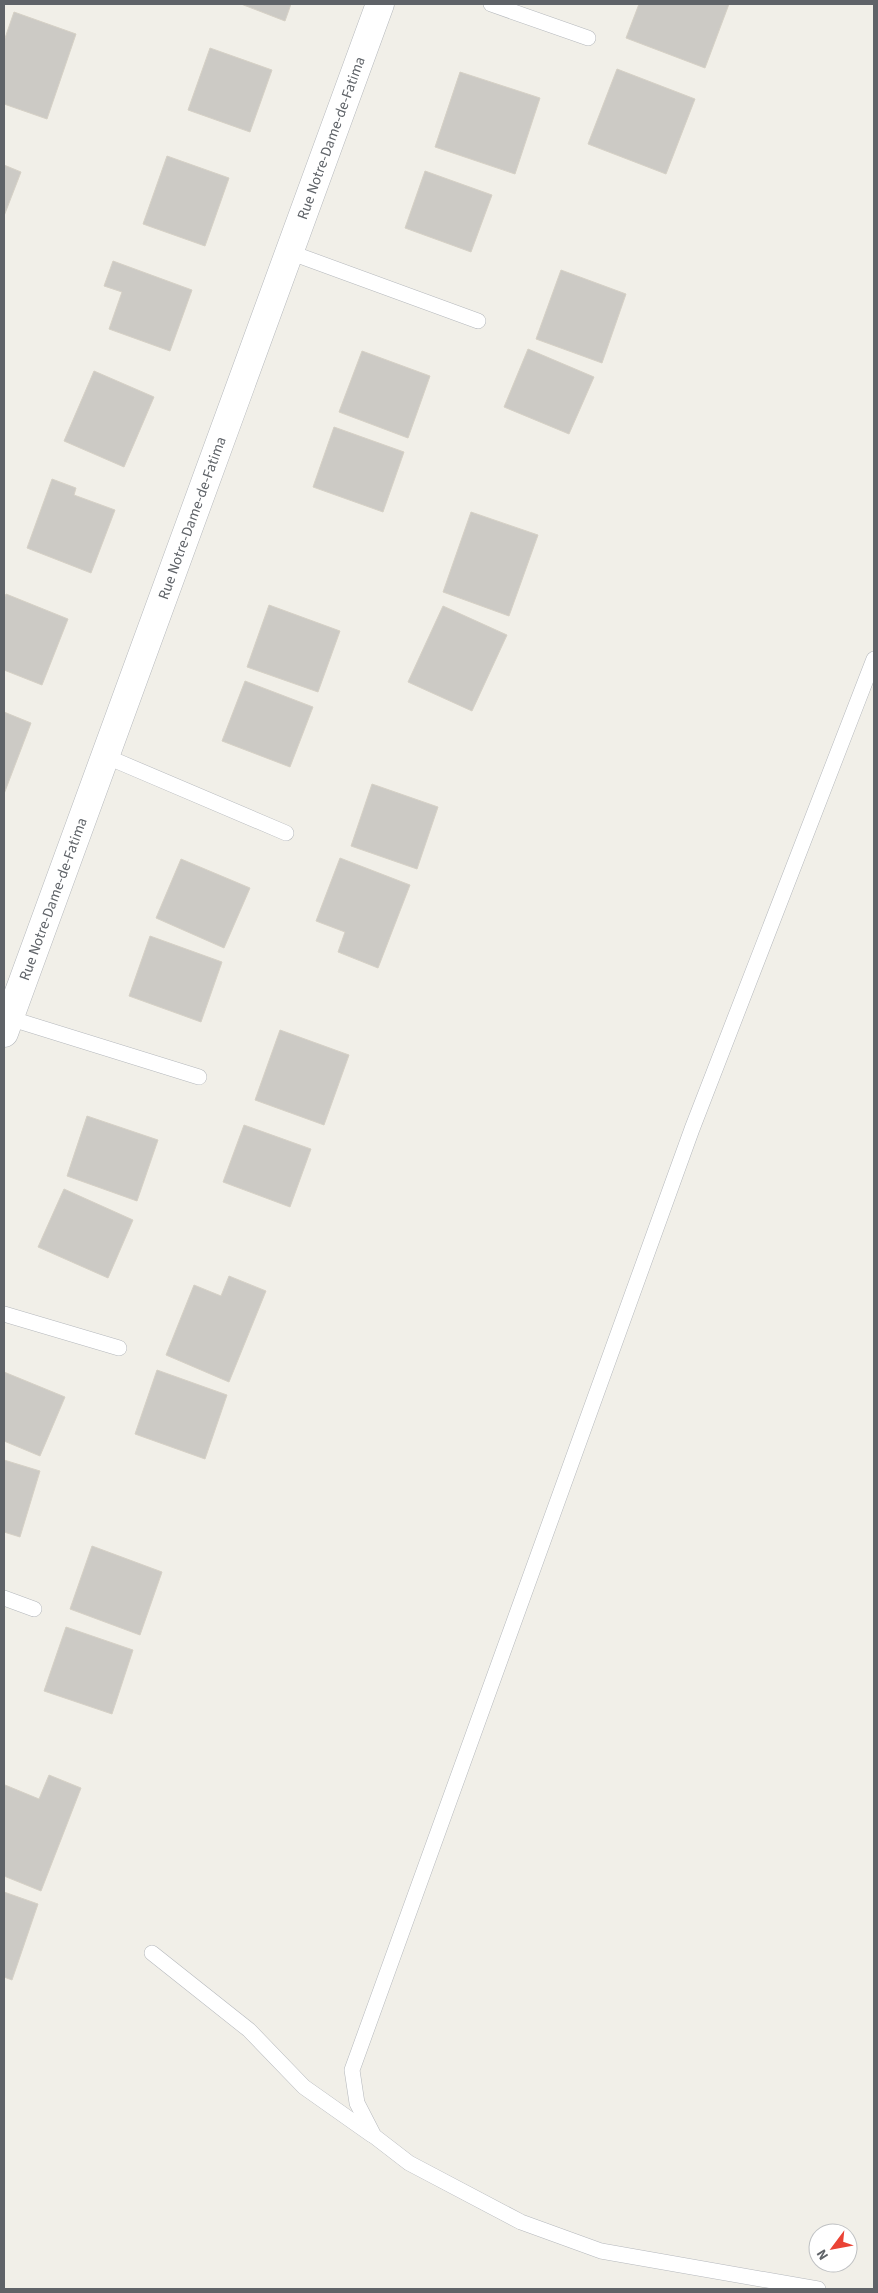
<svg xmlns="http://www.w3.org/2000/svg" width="878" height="2293" viewBox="0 0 878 2293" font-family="'Source Sans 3',sans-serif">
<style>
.building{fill:#cccac5;stroke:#d6d1c6}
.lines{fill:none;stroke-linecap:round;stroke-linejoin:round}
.lane-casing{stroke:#b5b8bc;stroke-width:16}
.street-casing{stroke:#b5b8bc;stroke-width:29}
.lane{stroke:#fff;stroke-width:15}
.street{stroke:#fff;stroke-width:28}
.labels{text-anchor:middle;stroke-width:4.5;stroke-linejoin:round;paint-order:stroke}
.street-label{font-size:15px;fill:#5f6368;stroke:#fff}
</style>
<rect width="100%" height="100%" fill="#f1efe8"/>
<g class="building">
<path d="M241 4H291L285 21Z"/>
<path d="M639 4H729L705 68 626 38Z"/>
<path d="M14 12 76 34 47 119 4 104V41Z"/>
<path d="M210 48 272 70 250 132 188 110Z"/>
<path d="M617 69 695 99 666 174 588 144Z"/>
<path d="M460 72 540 98 515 174 435 147Z"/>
<path d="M167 156 229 178 205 246 143 224Z"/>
<path d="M4 165 21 172 4 216Z"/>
<path d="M425 171 492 195 471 252 405 228Z"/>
<path d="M113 261 192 290 170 351 109 329 122 292 104 286Z"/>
<path d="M561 270 626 294 602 363 536 339Z"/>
<path d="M528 349 594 377 569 434 504 407Z"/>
<path d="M362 351 430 376 408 438 339 412Z"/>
<path d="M94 371 154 397 124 467 64 441Z"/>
<path d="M334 427 404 452 383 512 313 487Z"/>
<path d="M52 479 76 488 74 495 115 510 91 573 27 548Z"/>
<path d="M471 512 538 535 509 616 443 592Z"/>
<path d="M6 594 68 619 42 685 4 670V599Z"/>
<path d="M269 605 340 631 318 692 247 667Z"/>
<path d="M443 606 507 635 472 711 408 682Z"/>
<path d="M245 681 313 707 290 767 222 741Z"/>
<path d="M4 712 31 723 4 794Z"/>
<path d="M372 784 438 807 417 869 351 846Z"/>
<path d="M340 858 410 885 378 968 338 952 345 932 316 921Z"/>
<path d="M181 859 250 888 224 948 156 918Z"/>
<path d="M150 936 222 962 201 1022 129 996Z"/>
<path d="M280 1030 349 1055 324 1125 255 1100Z"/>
<path d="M87 1116 158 1140 137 1201 67 1176Z"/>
<path d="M244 1125 311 1149 290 1207 223 1182Z"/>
<path d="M64 1189 133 1220 108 1278 38 1247Z"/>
<path d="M229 1276 266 1291 229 1382 166 1355 194 1285 221 1296Z"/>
<path d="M157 1370 227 1395 205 1459 135 1434Z"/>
<path d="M4 1372 65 1397 40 1456 4 1441Z"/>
<path d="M4 1460 40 1471 20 1537 4 1532Z"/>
<path d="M92 1546 162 1572 140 1635 70 1609Z"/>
<path d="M66 1627 133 1650 112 1714 44 1691Z"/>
<path d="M49 1775 81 1788 41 1891 4 1876V1788L5 1785 39 1799Z"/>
<path d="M4 1892 38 1904 12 1980 4 1977Z"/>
</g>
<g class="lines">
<g class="lane-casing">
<g id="lane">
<path d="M491 4 588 38"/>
<path d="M289 252 478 321"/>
<path d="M105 756 286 833"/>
<path d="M9 1018 199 1077"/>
<path d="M4 1314 119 1348"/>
<path d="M4 1598 34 1609"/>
<path d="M152 1953 249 2030 304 2087 372 2135"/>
<path d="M818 2289 601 2251 521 2222 409 2163 374 2136 357 2103 352 2070 692 1129 874 659"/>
</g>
</g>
<g class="street-casing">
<path id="street" d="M4 1033 380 4"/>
</g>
<use href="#lane" class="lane"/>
<use href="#street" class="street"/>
</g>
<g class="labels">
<g class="street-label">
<text transform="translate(331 138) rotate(-70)" y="5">Rue Notre-Dame-de-Fatima</text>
<text transform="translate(192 518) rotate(-70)" y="5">Rue Notre-Dame-de-Fatima</text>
<text transform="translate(53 899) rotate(-70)" y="5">Rue Notre-Dame-de-Fatima</text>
</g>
</g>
<rect width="878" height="2293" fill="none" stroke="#5f6368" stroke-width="10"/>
<g transform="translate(833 2248) rotate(238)"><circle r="24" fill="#ffffff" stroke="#bfc1c3"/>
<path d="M0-4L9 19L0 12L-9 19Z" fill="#ea4335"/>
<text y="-8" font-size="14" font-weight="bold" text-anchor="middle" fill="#5f6368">N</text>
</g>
</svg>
